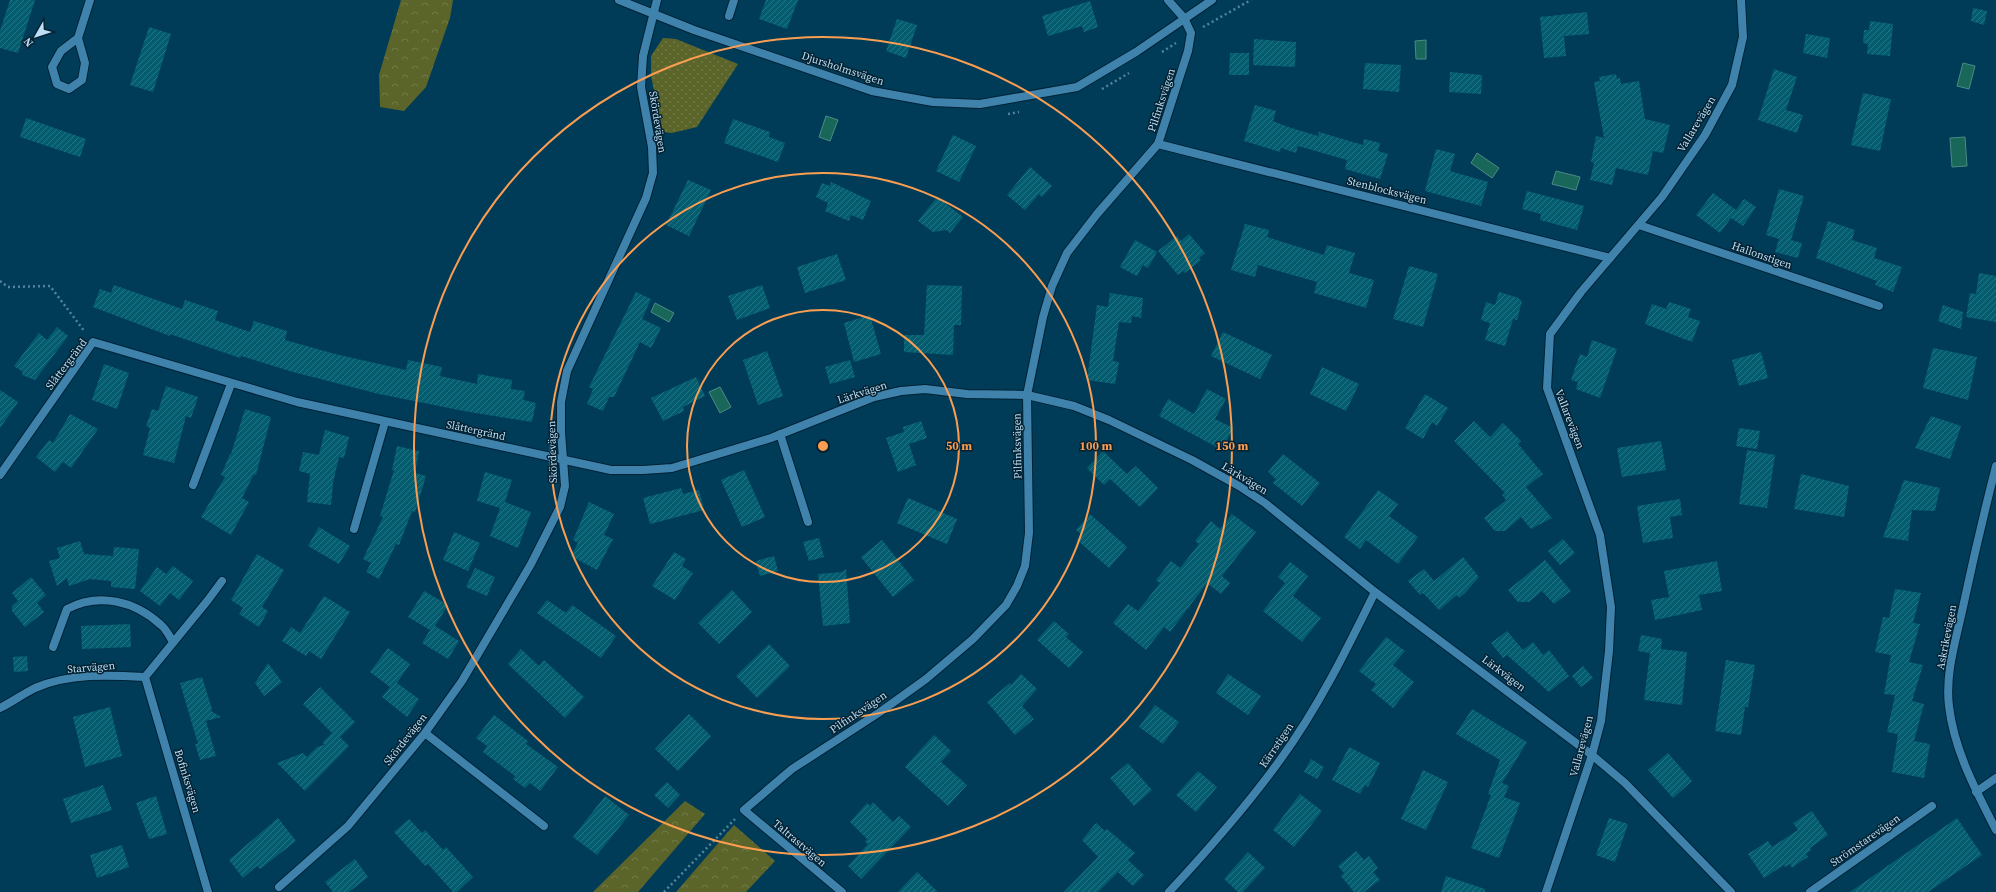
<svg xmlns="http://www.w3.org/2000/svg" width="1996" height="892" viewBox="0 0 1996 892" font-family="'Source Serif 4',serif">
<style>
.grass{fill:url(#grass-dots)}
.forest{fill:url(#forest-crowns)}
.water{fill:#186758;stroke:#4a8b87}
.building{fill:url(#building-hatch)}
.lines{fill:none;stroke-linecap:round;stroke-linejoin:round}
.service-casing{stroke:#002235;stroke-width:10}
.minor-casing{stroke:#002235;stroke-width:10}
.tertiary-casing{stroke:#002235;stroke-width:10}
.path{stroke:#54849d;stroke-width:2.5;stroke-dasharray:2 3;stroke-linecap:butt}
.service{stroke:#3f83ac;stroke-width:8}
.minor{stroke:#3f83ac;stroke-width:8}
.tertiary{stroke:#3f83ac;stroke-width:8}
.ring{fill:none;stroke:#fc9e52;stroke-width:2}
.labels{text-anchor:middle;stroke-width:3;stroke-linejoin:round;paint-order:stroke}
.street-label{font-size:11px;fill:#bddef4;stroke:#042232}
.centre{fill:#fc9e52;stroke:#042232;stroke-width:2}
.ring-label{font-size:12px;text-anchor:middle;font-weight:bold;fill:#fc9e52;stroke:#042232;stroke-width:3;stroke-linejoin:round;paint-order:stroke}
</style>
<defs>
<pattern id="grass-dots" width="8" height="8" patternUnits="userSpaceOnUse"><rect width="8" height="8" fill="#5b6429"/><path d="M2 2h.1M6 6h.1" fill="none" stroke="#717a49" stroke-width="1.8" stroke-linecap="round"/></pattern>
<pattern id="forest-crowns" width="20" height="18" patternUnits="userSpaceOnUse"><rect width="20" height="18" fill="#5b6429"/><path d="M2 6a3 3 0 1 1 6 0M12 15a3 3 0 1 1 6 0" fill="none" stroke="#717a49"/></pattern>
<pattern id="building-hatch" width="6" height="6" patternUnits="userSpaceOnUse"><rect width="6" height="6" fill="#045d6f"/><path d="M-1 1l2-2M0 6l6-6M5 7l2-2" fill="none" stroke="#277484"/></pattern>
</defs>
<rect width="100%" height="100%" fill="#003c58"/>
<path class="grass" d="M663 38 676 39 738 64 697 127 672 133 663 132 651 76V56Z"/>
<g class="forest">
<path d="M401 0H453L450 18 426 87 404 111 380 107 379 75Z"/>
<path d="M685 801 705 814 638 892H593Z"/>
<path d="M734 825 775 861 746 892H676Z"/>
</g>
<g class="water">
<path d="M1426 40V59H1416L1415 41Z"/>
<path d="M1963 63 1975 66 1969 89 1957 86Z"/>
<path d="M826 116 838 120 830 141 819 137Z"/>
<path d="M1965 137 1967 166 1952 167 1950 138Z"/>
<path d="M1477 153 1499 168 1492 178 1471 163Z"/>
<path d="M1556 171 1580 177 1576 190 1552 184Z"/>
<path d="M655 303 674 313 669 322 651 312Z"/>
<path d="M720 387 731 407 720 413 709 392Z"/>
</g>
<g class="building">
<path d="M10 0H35L18 53 0 48V31Z"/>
<path d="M766 0H798L787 29 759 19Z"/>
<path d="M1090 1 1098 27 1084 32 1082 26 1048 36 1042 16Z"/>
<path d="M1973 8 1987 11 1984 25 1971 21Z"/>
<path d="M1587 12 1589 34 1564 36 1566 56 1544 58 1540 17Z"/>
<path d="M897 19 917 25 906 58 886 51Z"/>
<path d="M1870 21 1893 24 1890 56 1867 54 1868 44 1863 43 1864 30H1869Z"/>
<path d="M149 27 171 34 153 92 130 85Z"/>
<path d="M1806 34 1830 38 1827 58 1803 53Z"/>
<path d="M1254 39 1296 42 1295 67 1253 65Z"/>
<path d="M1230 53H1249V75H1229Z"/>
<path d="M1365 63 1401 65 1399 92 1363 89Z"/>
<path d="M1774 69 1797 77 1786 110 1803 115 1797 133 1758 120Z"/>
<path d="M1450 72 1482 75 1481 94 1449 92Z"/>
<path d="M1616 74 1617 79 1620 78 1621 84 1639 81 1645 119 1670 125 1663 153 1653 151 1648 175 1616 168 1612 185 1590 180 1594 163 1591 162 1596 136 1604 138 1594 82 1600 81 1599 77Z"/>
<path d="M1863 93 1891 99 1880 151 1851 145Z"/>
<path d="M1255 105 1276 111 1273 121 1288 127 1318 136 1319 132 1363 145 1364 139 1380 143 1378 151 1388 154 1380 179 1345 169 1347 160 1298 146 1296 153 1281 148 1280 152 1244 141Z"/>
<path d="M26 118 86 139 80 157 20 137Z"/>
<path d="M733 119 770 132 769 137 785 143 778 162 724 143Z"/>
<path d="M953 135 976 146 959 182 936 171Z"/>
<path d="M1436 149 1455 154 1450 171 1488 182 1481 206 1425 191Z"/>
<path d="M1030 167 1052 186 1042 197 1039 194 1025 210 1007 195Z"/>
<path d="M688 180 711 190 689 236 666 225Z"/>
<path d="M831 182 871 201 863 220 851 215 849 221 825 211 828 203 816 197 822 183 830 186Z"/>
<path d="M1779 189 1804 196 1791 240 1802 243 1798 258 1775 252 1779 239 1766 235Z"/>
<path d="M1527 191 1584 206 1577 230 1540 220 1541 214 1522 209Z"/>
<path d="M1713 193 1736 210 1744 199 1756 207 1743 226 1731 218 1720 233 1696 215Z"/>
<path d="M937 197 963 217 950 233 946 230 933 232 918 221Z"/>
<path d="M1828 221 1855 230 1852 240 1877 248 1874 258 1902 267 1893 292 1875 285 1877 281 1816 258Z"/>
<path d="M1245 224 1269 230 1267 237 1324 255 1327 245 1355 253 1349 273 1374 280 1366 308 1314 293 1317 282 1258 265 1255 277 1231 270Z"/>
<path d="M1189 234 1205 253 1199 258 1201 260 1185 273 1183 271 1178 275 1158 251 1177 236 1181 241Z"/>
<path d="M1135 240 1157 252 1148 268 1143 265 1137 276 1120 267Z"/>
<path d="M837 254 846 280 805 293 797 267Z"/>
<path d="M1409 266 1438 274 1423 327 1393 319Z"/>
<path d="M1979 273 1996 276V322L1966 317 1970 293 1976 294Z"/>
<path d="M114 285 182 309 185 300 218 311 215 320 250 332 254 321 287 331 285 340 335 354 406 370 408 360 442 367 440 376 477 384 478 374 512 380 511 389 525 391 523 400 536 403 532 422 469 412 379 394 293 372 241 356 240 358 170 334V336L93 307 100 289 111 293Z"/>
<path d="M762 285 770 308 737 320 728 296Z"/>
<path d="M927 285 962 286 961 325H954L953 355 904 352V335H924Z"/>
<path d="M636 292 651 299 642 319 661 328 651 348 640 342 614 397H609L603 411 587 404 593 389 589 387Z"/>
<path d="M1499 292 1519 298V299L1522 301 1517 320 1513 319 1505 346 1485 340 1490 323 1481 320 1486 302 1495 305Z"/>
<path d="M1110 293 1143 298 1141 318 1132 316 1131 323 1119 322 1113 361 1119 362 1115 384 1087 380 1097 305 1108 307Z"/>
<path d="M1669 302 1691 309 1688 317 1700 321 1692 342 1645 324 1652 304 1666 309Z"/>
<path d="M1943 305 1963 312 1961 329 1938 321Z"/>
<path d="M870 315 881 354 854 362 844 323Z"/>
<path d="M57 327 68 336 35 380 22 375 23 372 14 366 39 333 47 340Z"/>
<path d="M1223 332 1272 355 1260 379 1211 356Z"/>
<path d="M1592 340 1617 349 1600 398 1576 389 1578 382 1571 380 1580 354 1587 357Z"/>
<path d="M1933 348 1977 357 1968 400 1923 388Z"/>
<path d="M767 351 783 396 758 405 743 360Z"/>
<path d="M1761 352 1768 378 1739 386 1732 360Z"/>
<path d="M850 360 855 377 830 384 825 367Z"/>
<path d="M104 364 129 373 117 409 92 400Z"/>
<path d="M1322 367 1359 384 1346 411 1310 394Z"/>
<path d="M696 377 705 396 683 407 684 411 663 421 651 398Z"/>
<path d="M166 386 198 397 191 418 186 416 174 463 143 455 150 428 146 426 152 409 158 411Z"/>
<path d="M1207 389 1226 399 1215 419 1233 428 1222 450 1159 416 1168 399 1194 414Z"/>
<path d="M0 390 18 402 0 428Z"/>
<path d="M1425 394 1448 408 1437 426 1432 422 1423 439 1405 428Z"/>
<path d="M245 409 271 417 256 475 254 474 242 498 249 502 231 535 201 517 225 477 221 475 230 454H231Z"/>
<path d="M70 414 98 429 71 468 63 462 55 472 36 457 49 440 53 443Z"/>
<path d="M1931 416 1961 426 1950 459 1915 448Z"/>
<path d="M921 421 927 438 909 444 916 465 898 472 886 438 904 432 903 427Z"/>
<path d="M1474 421 1490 437 1503 423 1521 441 1518 444 1543 474 1526 487 1552 518 1531 529 1521 517 1505 531H1495L1484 518 1506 500 1502 495 1505 493 1454 441Z"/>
<path d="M1739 428 1760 431 1757 449 1736 446Z"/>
<path d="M325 430 349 437 344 458 339 457 333 483 331 505 307 502 310 474 299 471 303 452 319 455Z"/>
<path d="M1661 441 1666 470 1622 477 1617 448Z"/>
<path d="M397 446 419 451 415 473 426 476 415 512 412 511 399 545 396 544 379 579 366 572 371 563 363 559 383 517 380 516 394 470H392Z"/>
<path d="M1747 450 1775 455 1767 508 1739 504Z"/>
<path d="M1103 451 1127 474 1136 466 1158 488 1140 507 1110 479 1104 485 1087 468Z"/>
<path d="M1283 454 1320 483 1302 506 1273 483 1276 479 1268 472Z"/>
<path d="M744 470 765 517 742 527 721 480Z"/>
<path d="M485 472 512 480 505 502 531 512 518 548 490 536 500 508 477 501Z"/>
<path d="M1801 474 1849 486 1844 517 1794 509Z"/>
<path d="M1904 480 1940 488 1935 511 1912 510 1908 541 1883 537Z"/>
<path d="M681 488 683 494 699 490 704 510 650 524 643 498Z"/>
<path d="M1378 490 1398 504 1389 516 1418 537 1398 564 1366 540 1360 549 1344 537Z"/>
<path d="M908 498 957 519 947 544 897 523Z"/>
<path d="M1680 499 1682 515 1670 517 1673 538 1643 543 1637 506Z"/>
<path d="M589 502 614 514 604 535 613 539 597 570 571 556 578 543 573 540Z"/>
<path d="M1090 514 1127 547 1109 568 1077 540 1082 535 1076 530Z"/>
<path d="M1232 514 1256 532 1222 576 1230 583 1221 594 1207 583 1170 632 1164 627 1146 650 1113 623 1128 604 1138 611 1160 583 1156 580 1171 561 1180 568 1199 544 1195 541 1211 521 1220 529Z"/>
<path d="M319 527 350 546 339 564 308 546Z"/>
<path d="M454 532 480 543 468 571 443 560Z"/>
<path d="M819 538 824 557 809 561 803 542Z"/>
<path d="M1563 539 1575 553 1560 565 1548 551Z"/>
<path d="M882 540 914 580 893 597 861 557Z"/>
<path d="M80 541 84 554 113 556 114 547 139 549 135 589 111 587V581L90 579 69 586 67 578 57 586 49 561 60 558 57 548Z"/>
<path d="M674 552 686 559 682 566 693 573 675 600 652 586Z"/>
<path d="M257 554 284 570 262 607 268 611 259 627 239 614 243 608 231 600Z"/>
<path d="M774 556 778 571 760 576 756 561Z"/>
<path d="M1463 557 1479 577 1465 593 1459 598 1457 595 1439 610 1423 593 1420 595 1408 581 1424 569 1434 581Z"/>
<path d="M1545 560 1571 591 1554 604 1542 591 1529 602H1518L1508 590Z"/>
<path d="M1717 561 1722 591 1699 595 1702 610 1655 620 1651 600 1669 597 1664 571Z"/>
<path d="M1290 562 1308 576 1293 596 1321 618 1302 642 1263 611 1285 583 1278 577Z"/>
<path d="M173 566 193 581 179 600 170 593 160 606 140 591 157 567 166 574Z"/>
<path d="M475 568 495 577 487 596 466 587Z"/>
<path d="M846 569 850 623 823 626 818 574 842 572Z"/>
<path d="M31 577 46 595 37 603 44 612 25 627 12 611V606L18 601 12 593Z"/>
<path d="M1895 589 1921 593 1913 623 1920 624 1909 662 1923 665 1912 701 1924 704 1914 741 1930 744 1924 778 1892 772 1898 734 1887 732 1895 695 1884 694 1891 655 1875 652 1883 617 1889 618Z"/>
<path d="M732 590 752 612 719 644 698 623Z"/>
<path d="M424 591 448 605 435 626 459 641 448 659 422 643 430 630 408 617Z"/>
<path d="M324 596 350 612 321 659 309 651 306 656 282 641 291 627 300 633Z"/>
<path d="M547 600 566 613 572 605 616 636 601 658 537 613Z"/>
<path d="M1054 621 1069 634 1066 637 1083 652 1069 668 1037 640Z"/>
<path d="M130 624 131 647 82 649 81 626Z"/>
<path d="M1507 631 1523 650 1533 642 1543 655 1549 650 1569 676 1549 692 1507 655 1503 658 1491 643Z"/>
<path d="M1641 635 1662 639 1661 649 1687 652 1682 705 1644 700 1650 653 1638 651Z"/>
<path d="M1386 637 1405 651 1393 665 1414 682 1393 708 1371 690 1376 684 1359 671Z"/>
<path d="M769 644 790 666 757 698 736 676Z"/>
<path d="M388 648 410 664 397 683 419 699 407 717 382 697 390 687 370 672Z"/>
<path d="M521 649 539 666 544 660 584 697 565 718 508 664Z"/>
<path d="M27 656 28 671 14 672 13 657Z"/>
<path d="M1726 660 1755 665 1748 707H1745L1741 735 1715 731Z"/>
<path d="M268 663 282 682 264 696 255 683Z"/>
<path d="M1583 666 1593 678 1581 687 1572 676Z"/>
<path d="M1021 674 1037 689 1022 706 1034 719 1015 735 987 702 1010 683 1011 685Z"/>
<path d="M1228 674 1261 696 1248 715 1216 693Z"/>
<path d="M202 677 212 709 211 711 221 717 206 721 216 756 200 760 195 744H198L180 683Z"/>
<path d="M320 687 355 722 340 737 349 746 305 791 277 763 303 753 307 757 317 747 324 745 323 742 332 733 303 704Z"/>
<path d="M1155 705 1179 722 1163 744 1139 727Z"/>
<path d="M110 707 122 756 85 767 73 717Z"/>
<path d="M1472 709 1527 742 1502 783 1509 786 1504 797 1520 803 1499 858 1471 848 1491 795 1488 794 1500 760 1456 734Z"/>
<path d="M689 714 711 736 678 771 655 749Z"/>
<path d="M494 715 528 741 526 744 558 767 540 791 530 783 525 788 513 779 515 776 483 752 487 746 476 738Z"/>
<path d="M934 735 951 751 941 762 967 785 948 806 905 767Z"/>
<path d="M1349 747 1380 763 1368 787 1365 785 1360 794 1332 780Z"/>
<path d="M1668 753 1692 781 1673 798 1648 770Z"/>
<path d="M1311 759 1324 767 1317 779 1304 772Z"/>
<path d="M1128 763 1152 790 1134 806 1110 778Z"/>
<path d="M1423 770 1448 782 1426 830 1401 819Z"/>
<path d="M1198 771 1217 787 1196 812 1176 795Z"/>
<path d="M667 782 680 795 668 808 654 795Z"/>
<path d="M103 785 112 810 71 823 63 799Z"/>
<path d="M1300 794 1322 811 1294 847 1273 830Z"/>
<path d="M156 796 167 834 149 839 136 803Z"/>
<path d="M605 796 629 815 597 855 573 837Z"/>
<path d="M873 802 893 822 899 816 911 827 861 879 848 866 868 844 865 842 867 839 850 822 867 803 870 806Z"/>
<path d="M1812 811 1828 835 1810 848 1811 850 1806 854 1808 857 1800 862 1792 868 1790 864 1785 867 1784 865 1764 878 1748 854 1768 841 1772 847 1798 830 1793 823Z"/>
<path d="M278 818 296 841 260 869 257 866 243 878 229 860Z"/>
<path d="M1609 818 1628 824 1615 862 1596 855Z"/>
<path d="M1957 818 1982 855 1928 892H1850Z"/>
<path d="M409 819 422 833 425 830 443 850 446 847 473 877 457 892H453L428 864 425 866 394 832Z"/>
<path d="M1096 823 1105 831 1107 829 1135 853 1128 860 1144 875 1133 886 1118 872 1098 892H1064L1098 857 1082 840Z"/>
<path d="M122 845 129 867 97 878 90 855Z"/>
<path d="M1356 851 1364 860 1369 856 1378 868 1373 872 1380 880 1364 892H1354L1341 876 1344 873 1338 866Z"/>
<path d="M1248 852 1265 868 1243 892H1238L1224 879Z"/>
<path d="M355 859 368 877 349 892H333L325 882Z"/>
<path d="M917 872 938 892H898Z"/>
<path d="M1446 876 1485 889V892H1441Z"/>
</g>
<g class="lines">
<g class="service-casing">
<g id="service">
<path d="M78 38 85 63 82 80 69 89 57 84 52 67 61 51 78 38 90 0"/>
<path d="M780 434 808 522"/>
<path d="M425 733 544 826"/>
</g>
</g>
<g class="minor-casing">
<g id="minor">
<path d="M729 16 734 0"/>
<path d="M1158 144 1610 258"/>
<path d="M1639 225 1879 306"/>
<path d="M1996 466C1984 513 1973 560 1963 607 1956 640 1945 673 1949 706 1954 750 1976 791 1996 830"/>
<path d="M0 475 93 342 297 402 611 470H643L672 468 771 438 874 397 901 391 925 389 967 394 1027 395 1074 406 1109 420 1192 460 1239 486 1265 503 1375 592 1592 755 1625 783 1731 892"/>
<path d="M193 485 231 384"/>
<path d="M354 529 385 422"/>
<path d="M53 647 67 609C99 592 135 601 161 625 166 629 170 637 173 642"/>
<path d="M145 677 208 892"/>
<path d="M145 677 208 600 222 581"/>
<path d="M0 708C12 702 23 694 35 688 69 673 109 675 145 677"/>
<path d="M1976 792 1996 778"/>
<path d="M279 887 348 826 425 733 462 681 531 564 560 507 565 486 561 432V402L567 371 646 198 653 173 652 147 641 87 643 56 657 0"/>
<path d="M842 892 744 810 792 769 880 712 926 679 973 639 1006 605 1017 586 1025 566 1029 533 1027 395 1043 317 1052 286 1067 253 1097 214 1158 144 1188 51 1191 33 1184 18 1168 0"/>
<path d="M1169 892C1208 850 1246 807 1280 760 1318 708 1347 649 1375 592"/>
<path d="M1546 892 1592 755 1601 721 1609 651 1611 607 1600 535 1547 388 1550 334 1581 292 1662 197 1705 135 1732 85 1743 37 1741 0"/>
<path d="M1810 892 1932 806"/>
</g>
</g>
<g class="tertiary-casing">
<path id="tertiary" d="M619 0 694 30 872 91 933 102 980 104 1077 87 1136 52 1212 0"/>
</g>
<g class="path">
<path d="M1203 27 1251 0"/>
<path d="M1162 52 1176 43"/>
<path d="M1102 89 1129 73"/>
<path d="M1008 114 1019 112"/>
<path d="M0 281 8 287 50 286 85 332"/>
<path d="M664 892 735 819"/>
</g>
<use href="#service" class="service"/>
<use href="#minor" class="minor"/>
<use href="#tertiary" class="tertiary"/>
</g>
<g class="ring">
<circle cx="823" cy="446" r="136"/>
<circle cx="823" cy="446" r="273"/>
<circle cx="823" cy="446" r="409"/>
</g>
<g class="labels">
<g class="street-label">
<text transform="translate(843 68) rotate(18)" y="4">Djursholmsvägen</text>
<text transform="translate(1161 100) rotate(-72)" y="4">Pilfinksvägen</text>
<text transform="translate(658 122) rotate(81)" y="4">Skördevägen</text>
<text transform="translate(1696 124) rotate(-59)" y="4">Vallarevägen</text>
<text transform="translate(1387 190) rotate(14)" y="4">Stenblocksvägen</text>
<text transform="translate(1762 255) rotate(19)" y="4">Hallonstigen</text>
<text transform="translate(66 364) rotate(-53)" y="4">Slåttergränd</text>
<text transform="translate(862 392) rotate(-18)" y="4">Lärkvägen</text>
<text transform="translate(1570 419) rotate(69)" y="4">Vallarevägen</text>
<text transform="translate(476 430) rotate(12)" y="4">Slåttergränd</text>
<text transform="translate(1017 446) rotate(-91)" y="4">Pilfinksvägen</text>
<text transform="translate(552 452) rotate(-92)" y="4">Skördevägen</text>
<text transform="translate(1245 478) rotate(31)" y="4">Lärkvägen</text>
<text transform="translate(1946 637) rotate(-79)" y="4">Askrikevägen</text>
<text transform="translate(91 667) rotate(-5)" y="4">Starvägen</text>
<text transform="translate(1504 673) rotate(37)" y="4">Lärkvägen</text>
<text transform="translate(858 712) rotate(-34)" y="4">Pilfinksvägen</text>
<text transform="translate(405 739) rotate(-52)" y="4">Skördevägen</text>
<text transform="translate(1276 745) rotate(-56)" y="4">Kärrstigen</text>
<text transform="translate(1581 746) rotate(-75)" y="4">Vallarevägen</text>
<text transform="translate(188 781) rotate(73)" y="4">Bofinksvägen</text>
<text transform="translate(1865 840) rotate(-35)" y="4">Strömstarevägen</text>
<text transform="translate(800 843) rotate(40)" y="4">Taltrastvägen</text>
</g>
</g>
<circle cx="823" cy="446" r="6" class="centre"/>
<g class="ring-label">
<text x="959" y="450">50 m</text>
<text x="1096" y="450">100 m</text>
<text x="1232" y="450">150 m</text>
</g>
<g transform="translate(36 36) rotate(231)" stroke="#042232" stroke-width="3" paint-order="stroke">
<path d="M0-3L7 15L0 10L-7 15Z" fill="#bddef4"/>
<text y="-6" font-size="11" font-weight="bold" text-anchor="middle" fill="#bddef4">N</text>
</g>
</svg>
